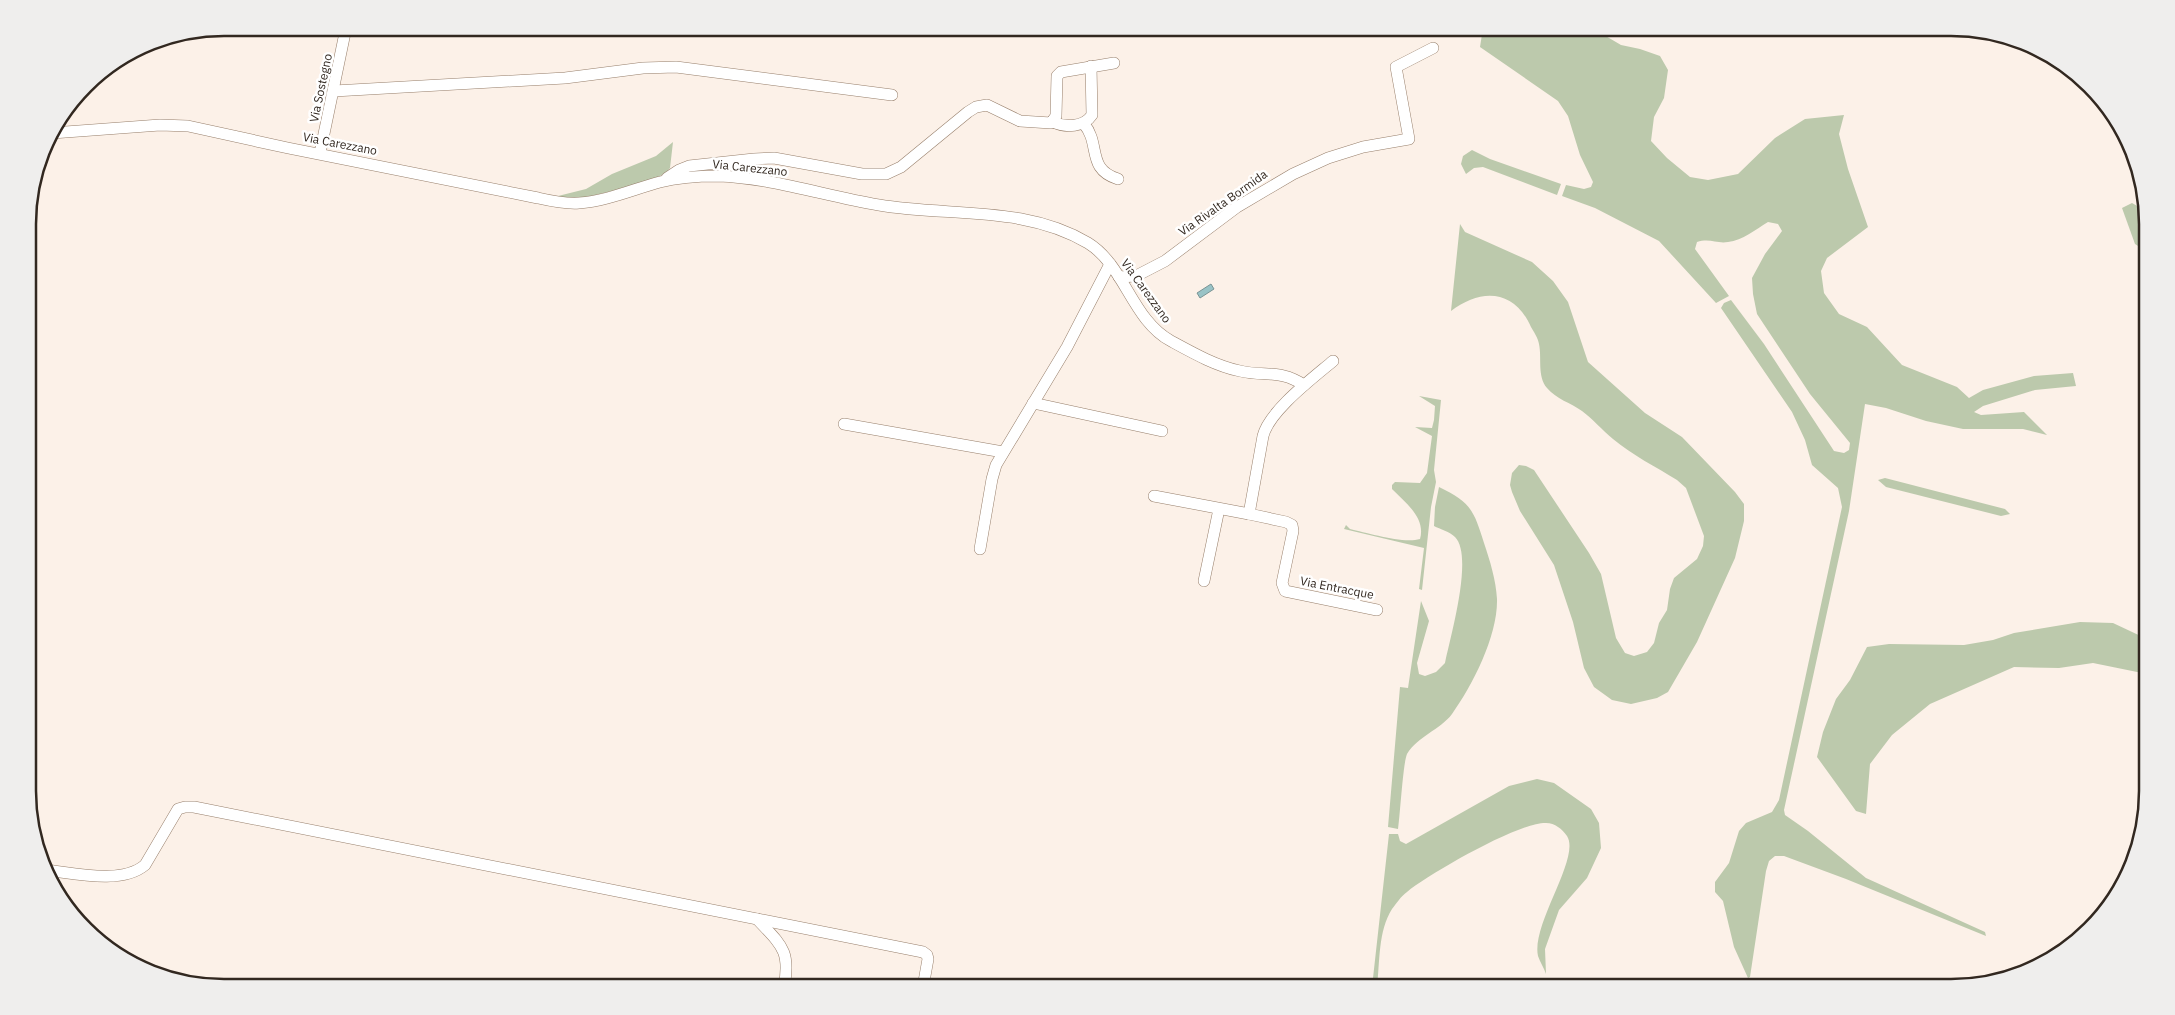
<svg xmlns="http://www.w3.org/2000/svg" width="2175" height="1015" viewBox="0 0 2175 1015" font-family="'IBM Plex Sans',sans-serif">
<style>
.green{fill:#bcc9ac}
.water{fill:#99c3c6;stroke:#7a9494}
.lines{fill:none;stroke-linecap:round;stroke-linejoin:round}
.minor-casing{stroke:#977f6b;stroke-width:12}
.minor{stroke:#fff;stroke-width:11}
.labels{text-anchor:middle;stroke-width:5;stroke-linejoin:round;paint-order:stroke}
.street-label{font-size:12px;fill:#322820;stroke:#fff}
.rim{fill:none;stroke:#322820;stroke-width:2.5}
</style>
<rect width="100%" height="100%" fill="#fcf1e8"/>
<g class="green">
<path d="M1483 28H1592L1621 45 1640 49 1660 56 1668 70 1664 98 1654 117 1651 141 1667 158 1690 177 1708 180 1738 174 1775 138 1805 119 1844 115 1839 134 1848 169 1868 227 1827 258 1821 271 1824 293 1839 314 1867 327 1902 365 1957 387 1969 398 1983 390 2034 376 2073 373 2076 386 2035 390 1983 406 1974 412 1981 415 2024 412 2047 435 2023 429H1963L1926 421 1886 408 1865 404 1849 511 1784 810 1785 815 1808 831 1866 878 1985 932 1986 936 1846 879 1784 856H1775L1769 861 1766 871 1750 977 1748 978 1734 947 1723 901 1715 892V882L1729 863 1739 831 1746 823 1772 812 1779 800 1842 507 1838 488 1812 465 1805 440 1792 412 1721 308 1724 303 1731 300 1764 344 1834 451 1844 453 1849 450 1850 443 1810 394 1757 314 1753 294 1752 278 1765 254 1782 231 1778 224 1768 222C1755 230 1743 240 1728 242 1717 244 1710 238 1697 242L1695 249 1729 296 1716 303 1659 241 1595 208 1562 196 1566 185 1584 189 1591 187 1593 182 1580 155 1568 116 1558 101 1480 47Z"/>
<path d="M673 142 670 168 666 173 647 182 580 199H557L558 196 586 189 612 174 656 156Z"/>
<path d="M1472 150 1490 159 1561 184 1557 195 1483 167 1474 168 1466 174 1461 164 1463 156Z"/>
<path d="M2132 203 2146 211V251L2135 244 2122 208Z"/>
<path d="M1460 224 1465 232 1532 262 1553 281 1568 302 1588 362 1645 413 1682 437 1735 492 1744 504V521L1735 558 1697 642 1668 692 1657 698 1631 704 1612 700 1594 687 1584 668 1573 622 1554 565 1520 511 1512 492 1510 485 1512 473 1519 465 1526 466 1534 470 1589 553 1601 574 1616 638 1625 653 1634 656 1647 652 1654 643 1659 623 1667 610 1670 589 1674 578 1697 559 1703 546 1704 536 1686 488 1677 480C1656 467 1632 455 1613 439 1602 430 1593 419 1582 411 1571 403 1556 399 1547 388 1537 376 1542 358 1539 344 1538 338 1534 332 1531 327 1514 289 1481 288 1451 311Z"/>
<path d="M1419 396 1441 400 1434 470 1436 482 1431 507 1422 590 1419 589 1424 548 1344 529 1346 525 1350 529C1368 533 1403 544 1420 539 1426 518 1406 503 1392 489V485L1395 482 1420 483 1427 473 1432 436 1415 427 1432 428 1434 420 1435 406Z"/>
<path d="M1885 478 2005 509 2010 514 2001 516 1886 487 1878 480Z"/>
<path d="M1439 487C1471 502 1474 511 1484 543 1490 561 1496 580 1497 599 1498 635 1473 685 1452 714 1440 730 1418 736 1407 754 1403 763 1400 816 1398 829L1388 827 1400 687 1408 688 1421 601 1429 621 1417 663 1419 674 1425 676 1436 672 1445 663C1450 638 1474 556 1455 537 1450 532 1440 529 1434 526L1435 507Z"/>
<path d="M2080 622 2113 623 2147 639V674L2093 663 2059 668 2014 667 1930 704 1892 735 1870 764 1866 814 1856 811 1817 757 1823 732 1836 699 1850 680 1867 647 1889 644 1964 645 1993 640 2014 633Z"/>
<path d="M1537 779 1554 783 1591 809 1599 823 1601 848 1587 878 1559 910 1545 949 1546 974C1544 968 1540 962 1538 956 1531 924 1581 858 1567 836 1562 829 1555 823 1546 823 1519 822 1429 874 1407 892 1401 896 1396 904 1392 909 1378 931 1380 962 1377 987H1372L1389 834H1398L1400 841 1406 844 1509 786Z"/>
</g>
<path class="water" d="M1211 284 1214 289 1200 298 1197 293Z"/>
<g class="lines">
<g class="minor-casing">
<g id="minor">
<path d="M334 91 565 78 643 68 676 67 892 95"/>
<path d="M1053 122C1066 128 1084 127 1092 115L1091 66"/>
<path d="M1084 124C1101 144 1086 169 1118 179"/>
<path d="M52 133 160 125 188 126 288 148 538 198C551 201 565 204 579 203 607 201 634 189 660 182 679 177 699 176 718 176 773 178 825 196 879 205 949 217 1024 205 1088 243 1125 266 1132 320 1171 341 1193 353 1216 366 1240 371 1266 377 1280 369 1304 385"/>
<path d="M320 153 346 28"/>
<path d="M667 178 679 170 689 166 754 159 774 158 862 174H886L901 167 968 112 976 107 987 105 1020 121 1051 123 1056 116 1057 76 1061 72 1114 63"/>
<path d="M1119 277 1136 276 1165 261 1237 207 1293 174 1328 158 1363 147 1409 139 1396 67 1433 48"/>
<path d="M1033 403 1162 431"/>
<path d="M844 424 1003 452"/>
<path d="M1154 496 1249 514 1263 436C1269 411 1313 378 1333 361"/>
<path d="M1249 514 1286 522 1292 525 1293 531 1282 583 1285 591 1377 610"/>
<path d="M980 549 992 479 996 465 1067 347 1110 264"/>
<path d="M1204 581 1219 509"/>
<path d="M45 870C74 873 121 885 145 865L178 809 185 807H194L923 952 927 955 928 959 923 987"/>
<path d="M757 919C781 945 791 950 784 987"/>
</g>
</g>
<use href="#minor" class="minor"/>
</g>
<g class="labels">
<g class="street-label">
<text transform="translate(321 88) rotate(-78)" y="4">Via Sostegno</text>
<text transform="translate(340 144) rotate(11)" y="4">Via Carezzano</text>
<text transform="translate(750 168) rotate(6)" y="4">Via Carezzano</text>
<text transform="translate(1223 203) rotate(-35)" y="4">Via Rivalta Bormida</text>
<text transform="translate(1146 291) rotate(54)" y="4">Via Carezzano</text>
<text transform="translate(1337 588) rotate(11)" y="4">Via Entracque</text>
</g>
</g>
<path d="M0 0H2175V1015H0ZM224 36H1951A188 188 0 0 1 2139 224V791A188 188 0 0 1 1951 979H224A188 188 0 0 1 36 791V224A188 188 0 0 1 224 36Z" fill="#efeeed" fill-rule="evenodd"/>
<path class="rim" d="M224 36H1951A188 188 0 0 1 2139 224V791A188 188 0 0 1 1951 979H224A188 188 0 0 1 36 791V224A188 188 0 0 1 224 36Z"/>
</svg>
